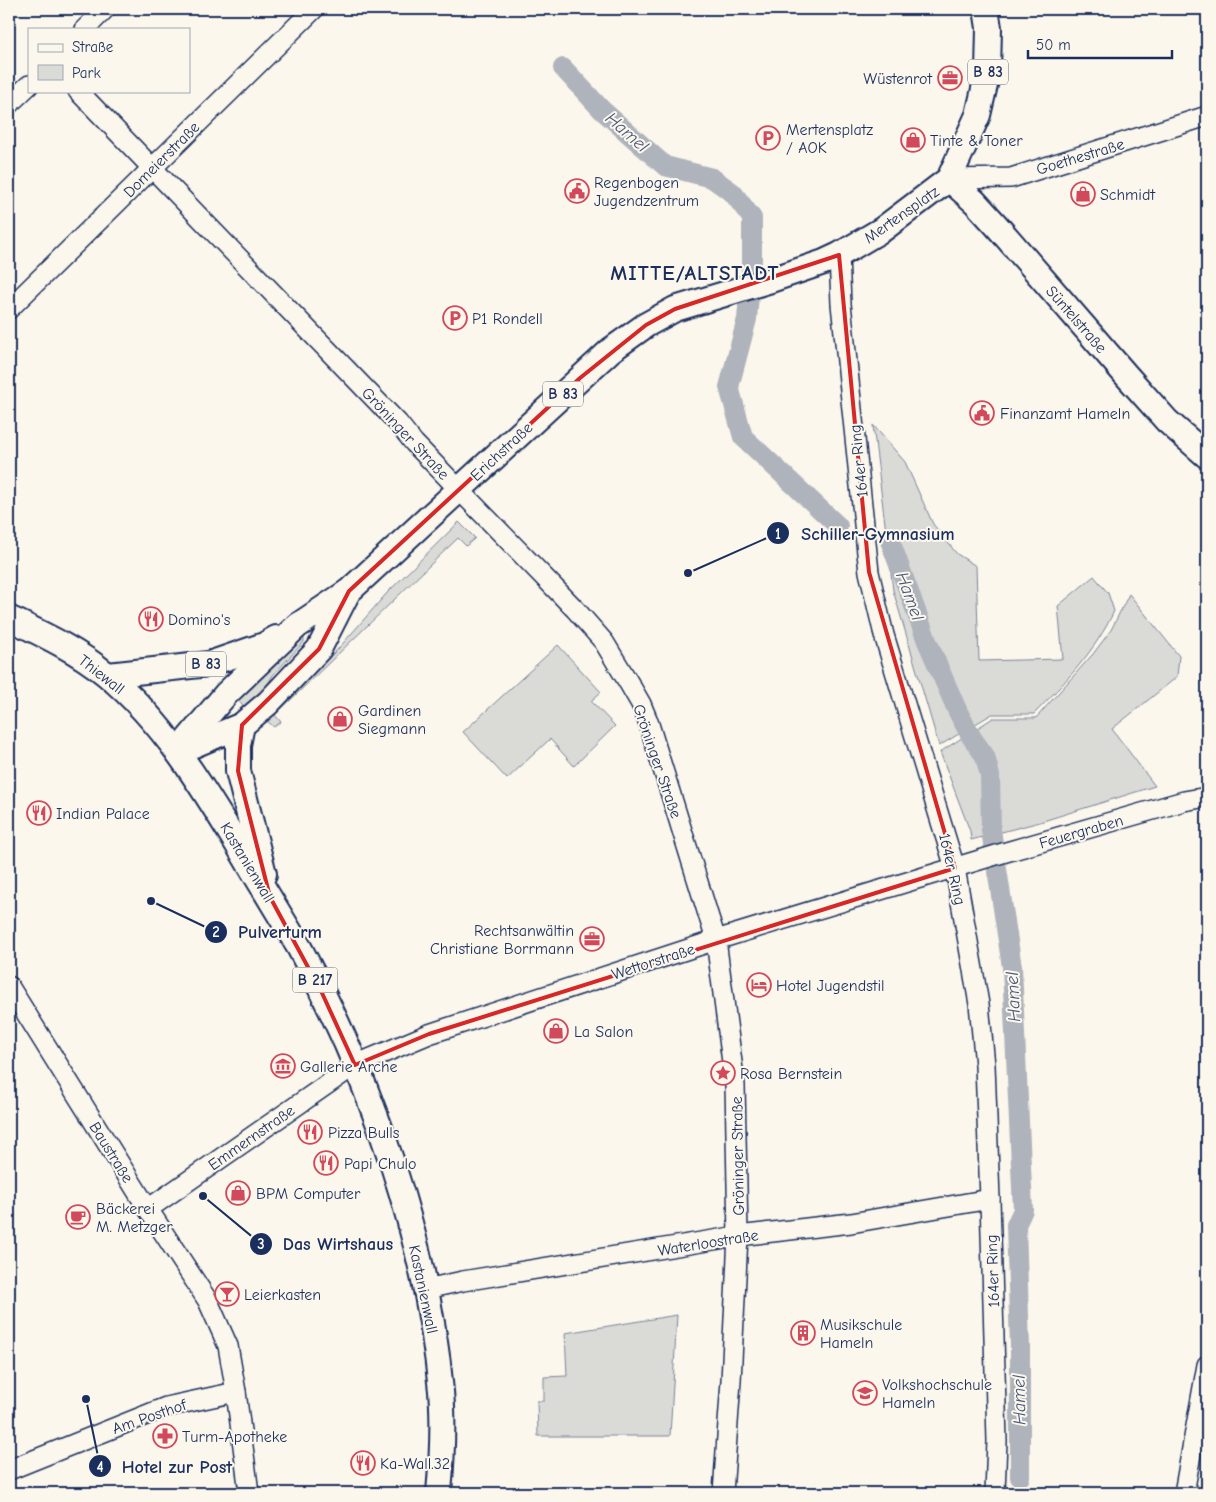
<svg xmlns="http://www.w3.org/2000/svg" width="1216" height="1502" viewBox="0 0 1216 1502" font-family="'Comic Neue',sans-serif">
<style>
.green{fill:#dadad7;stroke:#7a849a}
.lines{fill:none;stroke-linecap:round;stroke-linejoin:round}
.canal{stroke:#afb3bb;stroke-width:20}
.minor-casing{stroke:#1b2f5e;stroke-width:22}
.major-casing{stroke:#1b2f5e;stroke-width:28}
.minor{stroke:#fbf7ec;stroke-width:19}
.major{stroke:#fbf7ec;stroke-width:24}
.marked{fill:none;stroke:#d62828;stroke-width:4;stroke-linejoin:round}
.labels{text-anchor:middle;stroke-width:4;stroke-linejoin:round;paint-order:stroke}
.shield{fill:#fbf7ec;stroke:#5e6b89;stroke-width:1}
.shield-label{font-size:15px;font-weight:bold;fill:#1b2f5e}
.poi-label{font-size:16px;fill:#1b2f5e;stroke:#fbf7ec;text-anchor:start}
.street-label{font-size:16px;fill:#1b2f5e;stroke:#fbf7ec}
.water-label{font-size:18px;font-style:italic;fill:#47577a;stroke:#fbf7ec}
.district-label{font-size:21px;font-weight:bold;letter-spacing:1px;fill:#1b2f5e;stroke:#fbf7ec}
.leader{fill:none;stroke:#1b2f5e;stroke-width:2}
.callout-dot{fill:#1b2f5e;stroke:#fbf7ec;stroke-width:2}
.mark-label{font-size:15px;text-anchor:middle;font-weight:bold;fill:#fff}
.callout-label{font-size:18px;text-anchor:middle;font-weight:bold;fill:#1b2f5e;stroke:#fbf7ec;stroke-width:4;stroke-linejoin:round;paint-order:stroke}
</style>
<rect width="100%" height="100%" fill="#fbf7ec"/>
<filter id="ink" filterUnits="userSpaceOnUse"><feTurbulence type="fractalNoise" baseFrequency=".02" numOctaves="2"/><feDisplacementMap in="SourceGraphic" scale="10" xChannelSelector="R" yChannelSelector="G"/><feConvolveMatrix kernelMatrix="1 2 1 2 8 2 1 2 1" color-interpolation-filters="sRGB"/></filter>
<g filter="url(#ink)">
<g class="green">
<path d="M873 425 905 462 933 524 957 554 976 566 979 661 1063 659 1058 606 1094 576 1108 593 1114 611C1096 651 1064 683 1034 714H992L939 746 893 590Z"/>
<path d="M459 522 475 538 466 546 458 538 275 715 281 722 274 727 267 721 271 713 338 649 387 593Z"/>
<path d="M1129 594 1179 656 1177 677 1112 729 1155 786 1040 822 971 840 970 831 940 752 993 718H1036L1093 654 1111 630Z"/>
<path d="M304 638V642L273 675 260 698 245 709 238 700Z"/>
<path d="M558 645 601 692 591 701 615 726 574 766 550 739 507 779 463 732Z"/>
<path d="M677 1315 670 1436H538L537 1401H544V1377L567 1376 565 1333Z"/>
</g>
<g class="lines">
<g class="canal">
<path d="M563 68 602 110 665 166 712 178 733 193 752 218V261L747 319 729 387 743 437 838 526"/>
<path d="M889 538 927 641 958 712 972 738 985 756 990 776 991 830 1012 967 1023 1210 1016 1225 1020 1346V1477"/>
</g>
<g class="minor-casing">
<g id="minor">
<path d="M85 29 105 9"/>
<path d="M78 91 398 423 414 443 575 609 604 642 630 685 641 704 648 721 716 940 735 1085 738 1236 731 1381 723 1493"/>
<path d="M9 104 29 85"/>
<path d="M949 179 1011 178 1207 116"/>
<path d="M839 255 841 304 869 572 884 635 955 868 979 1004 985 1065 990 1199 997 1441 995 1493"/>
<path d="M9 309 314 9"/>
<path d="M9 986 148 1209 208 1301 228 1346 236 1392 249 1493"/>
<path d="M148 1209 355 1065 429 1034 716 940 1006 852 1184 801 1207 797"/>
<path d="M426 1289 463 1281 738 1236 851 1223 990 1199"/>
<path d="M9 1470 166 1407 236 1392"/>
<path d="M1184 1493 1207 1365"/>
</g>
</g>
<g class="major-casing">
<g id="major">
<path d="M949 179 975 202 996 225 1126 375 1167 421 1207 456"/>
<path d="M9 618C42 634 77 650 106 674 166 724 205 791 245 857 263 888 282 918 300 949 372 1082 427 1240 441 1391 444 1425 442 1459 439 1493"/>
<path d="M108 675 209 664 264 645 276 638"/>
<path d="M242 725 238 745V771L264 874"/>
<path d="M182 750 242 725 268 703 319 649 348 592"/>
<path d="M178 751 226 694 297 626 349 591 611 350 646 325 675 309 771 280 824 262 839 255 883 229 949 179 978 115 988 72 989 28 986 9"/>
</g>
</g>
<use href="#minor" class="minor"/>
<use href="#major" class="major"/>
</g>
</g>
<path class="marked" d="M839 255 869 572 955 868 429 1034 355 1065 322 993 270 897 238 771 242 725 319 649 349 591 580 378 646 325 675 309Z"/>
<defs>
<g id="office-ring" transform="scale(1.25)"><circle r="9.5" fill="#fbf7ec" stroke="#d1495b" stroke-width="1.5"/><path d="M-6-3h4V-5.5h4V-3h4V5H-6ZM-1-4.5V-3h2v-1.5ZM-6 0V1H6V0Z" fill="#d1495b"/></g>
<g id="parking-ring" transform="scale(1.25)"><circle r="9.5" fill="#fbf7ec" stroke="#d1495b" stroke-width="1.5"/><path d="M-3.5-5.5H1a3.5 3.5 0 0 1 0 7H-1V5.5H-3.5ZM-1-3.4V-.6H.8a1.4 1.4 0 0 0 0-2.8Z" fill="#d1495b"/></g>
<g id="shop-ring" transform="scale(1.25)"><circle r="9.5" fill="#fbf7ec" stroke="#d1495b" stroke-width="1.5"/><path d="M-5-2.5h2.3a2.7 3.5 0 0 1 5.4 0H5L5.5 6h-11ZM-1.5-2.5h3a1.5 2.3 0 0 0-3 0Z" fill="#d1495b"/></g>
<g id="civic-ring" transform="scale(1.25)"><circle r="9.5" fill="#fbf7ec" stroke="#d1495b" stroke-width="1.5"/><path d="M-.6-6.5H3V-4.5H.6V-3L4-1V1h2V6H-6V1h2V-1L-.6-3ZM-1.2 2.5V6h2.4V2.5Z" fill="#d1495b"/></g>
<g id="restaurant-ring" transform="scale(1.25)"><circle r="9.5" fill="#fbf7ec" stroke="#d1495b" stroke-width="1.5"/><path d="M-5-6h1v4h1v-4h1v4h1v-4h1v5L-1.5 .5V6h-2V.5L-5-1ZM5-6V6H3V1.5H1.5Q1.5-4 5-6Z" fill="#d1495b"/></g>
<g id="hotel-ring" transform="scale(1.25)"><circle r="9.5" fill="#fbf7ec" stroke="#d1495b" stroke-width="1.5"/><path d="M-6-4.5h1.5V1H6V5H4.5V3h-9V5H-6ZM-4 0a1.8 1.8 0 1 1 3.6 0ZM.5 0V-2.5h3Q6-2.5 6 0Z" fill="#d1495b"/></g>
<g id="museum-ring" transform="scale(1.25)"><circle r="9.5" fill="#fbf7ec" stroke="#d1495b" stroke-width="1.5"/><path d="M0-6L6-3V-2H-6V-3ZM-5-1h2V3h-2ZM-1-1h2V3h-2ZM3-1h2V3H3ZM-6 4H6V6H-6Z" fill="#d1495b"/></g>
<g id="sight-ring" transform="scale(1.25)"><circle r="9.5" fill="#fbf7ec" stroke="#d1495b" stroke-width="1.5"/><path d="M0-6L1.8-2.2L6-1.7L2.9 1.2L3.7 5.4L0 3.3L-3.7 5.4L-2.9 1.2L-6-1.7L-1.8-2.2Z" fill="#d1495b"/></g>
<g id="cafe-ring" transform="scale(1.25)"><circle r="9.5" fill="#fbf7ec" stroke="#d1495b" stroke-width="1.5"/><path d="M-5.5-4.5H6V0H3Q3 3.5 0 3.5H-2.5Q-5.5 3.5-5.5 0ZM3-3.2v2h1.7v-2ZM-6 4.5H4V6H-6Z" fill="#d1495b"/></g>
<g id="bar-ring" transform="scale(1.25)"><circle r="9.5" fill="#fbf7ec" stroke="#d1495b" stroke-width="1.5"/><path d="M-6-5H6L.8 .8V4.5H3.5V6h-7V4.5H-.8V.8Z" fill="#d1495b"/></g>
<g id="building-ring" transform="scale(1.25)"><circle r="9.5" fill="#fbf7ec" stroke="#d1495b" stroke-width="1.5"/><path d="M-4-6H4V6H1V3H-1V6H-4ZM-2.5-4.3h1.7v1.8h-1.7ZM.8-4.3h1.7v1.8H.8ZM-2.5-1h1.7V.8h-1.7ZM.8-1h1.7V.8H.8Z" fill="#d1495b"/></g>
<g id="university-ring" transform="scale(1.25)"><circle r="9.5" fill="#fbf7ec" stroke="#d1495b" stroke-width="1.5"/><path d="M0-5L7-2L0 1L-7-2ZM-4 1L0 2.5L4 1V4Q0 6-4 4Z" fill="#d1495b"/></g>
<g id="pharmacy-ring" transform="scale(1.25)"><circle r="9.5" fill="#fbf7ec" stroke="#d1495b" stroke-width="1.5"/><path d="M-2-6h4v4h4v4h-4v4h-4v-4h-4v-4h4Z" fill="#d1495b"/></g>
</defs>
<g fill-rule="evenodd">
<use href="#office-ring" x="950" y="78"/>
<use href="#parking-ring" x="768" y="138"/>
<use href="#shop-ring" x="913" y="140"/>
<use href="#civic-ring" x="577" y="191"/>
<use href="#shop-ring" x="1083" y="194"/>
<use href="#parking-ring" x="455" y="318"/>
<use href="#civic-ring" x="982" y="413"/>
<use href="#restaurant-ring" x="151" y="619"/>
<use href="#shop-ring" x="340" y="719"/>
<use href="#restaurant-ring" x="39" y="813"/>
<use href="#office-ring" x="592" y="939"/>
<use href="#hotel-ring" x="759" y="985"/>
<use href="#shop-ring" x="556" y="1031"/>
<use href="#museum-ring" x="283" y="1066"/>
<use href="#sight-ring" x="723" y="1073"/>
<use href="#restaurant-ring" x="310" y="1132"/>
<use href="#restaurant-ring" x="326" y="1163"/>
<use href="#shop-ring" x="238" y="1193"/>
<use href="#cafe-ring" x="78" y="1217"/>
<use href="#bar-ring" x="227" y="1294"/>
<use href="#building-ring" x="803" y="1333"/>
<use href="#university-ring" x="865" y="1393"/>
<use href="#pharmacy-ring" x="165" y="1436"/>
<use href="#restaurant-ring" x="363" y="1463"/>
</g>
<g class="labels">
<g class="shield">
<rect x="968" y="59.5" width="40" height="25" rx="4"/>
<rect x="543" y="381.5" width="40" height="25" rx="4"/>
<rect x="186" y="651.5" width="40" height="25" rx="4"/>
<rect x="292.5" y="967.5" width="45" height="25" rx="4"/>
</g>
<g class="shield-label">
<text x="988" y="77">B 83</text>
<text x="563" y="399">B 83</text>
<text x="206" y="669">B 83</text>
<text x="315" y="985">B 217</text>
</g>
<g class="poi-label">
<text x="932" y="84" text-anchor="end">Wüstenrot</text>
<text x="786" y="135">Mertensplatz<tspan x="786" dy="18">/ AOK</tspan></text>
<text x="930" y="146">Tinte &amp; Toner</text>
<text x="594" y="188">Regenbogen<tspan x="594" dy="18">Jugendzentrum</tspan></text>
<text x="1100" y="200">Schmidt</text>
<text x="472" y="324">P1 Rondell</text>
<text x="1000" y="419">Finanzamt Hameln</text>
<text x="168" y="625">Domino's</text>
<text x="358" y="716">Gardinen<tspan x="358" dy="18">Siegmann</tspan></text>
<text x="56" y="819">Indian Palace</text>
<text x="574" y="936" text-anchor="end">Rechtsanwältin<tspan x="574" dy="18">Christiane Borrmann</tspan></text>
<text x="776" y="991">Hotel Jugendstil</text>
<text x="574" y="1037">La Salon</text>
<text x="300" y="1072">Gallerie Arche</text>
<text x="740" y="1079">Rosa Bernstein</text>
<text x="328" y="1138">Pizza Bulls</text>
<text x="344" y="1169">Papi Chulo</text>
<text x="256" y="1199">BPM Computer</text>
<text x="96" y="1214">Bäckerei<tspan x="96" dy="18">M. Metzger</tspan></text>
<text x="244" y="1300">Leierkasten</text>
<text x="820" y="1330">Musikschule<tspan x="820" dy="18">Hameln</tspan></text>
<text x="882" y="1390">Volkshochschule<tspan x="882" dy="18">Hameln</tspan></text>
<text x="182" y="1442">Turm-Apotheke</text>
<text x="380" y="1469">Ka-Wall.32</text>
</g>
<g class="street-label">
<text transform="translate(1080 156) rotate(-17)" y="6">Goethestraße</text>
<text transform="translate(161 159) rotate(-45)" y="6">Domeierstraße</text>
<text transform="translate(901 214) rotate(-35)" y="6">Mertensplatz</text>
<text transform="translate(1077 319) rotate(49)" y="6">Süntelstraße</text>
<text transform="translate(406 433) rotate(47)" y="6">Gröninger Straße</text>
<text transform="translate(501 451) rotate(-43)" y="6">Erichstraße</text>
<text transform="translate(858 461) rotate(-96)" y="6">164er Ring</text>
<text transform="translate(102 674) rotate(38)" y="6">Thiewall</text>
<text transform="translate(658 761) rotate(71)" y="6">Gröninger Straße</text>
<text transform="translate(1081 831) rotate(-16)" y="6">Feuergraben</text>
<text transform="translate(248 862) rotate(59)" y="6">Kastanienwall</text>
<text transform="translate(953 869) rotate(77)" y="6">164er Ring</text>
<text transform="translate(653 961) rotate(-18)" y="6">Wettorstraße</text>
<text transform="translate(251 1137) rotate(-35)" y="6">Emmernstraße</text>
<text transform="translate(112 1152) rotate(58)" y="6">Baustraße</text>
<text transform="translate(737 1156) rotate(-91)" y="6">Gröninger Straße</text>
<text transform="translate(708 1242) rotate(-9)" y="6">Waterloostraße</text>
<text transform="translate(992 1271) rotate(-92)" y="6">164er Ring</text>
<text transform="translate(424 1289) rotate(78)" y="6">Kastanienwall</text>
<text transform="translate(149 1416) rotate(-19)" y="6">Am Posthof</text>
</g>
<g class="water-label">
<text transform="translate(627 132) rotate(41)" y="6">Hamel</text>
<text transform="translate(910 596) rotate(70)" y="6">Hamel</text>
<text transform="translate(1013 997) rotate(-93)" y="6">Hamel</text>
<text transform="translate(1019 1400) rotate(-91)" y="6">Hamel</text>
</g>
<g class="district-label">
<text x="695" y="280">MITTE/ALTSTADT</text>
</g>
</g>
<path class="leader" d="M688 573L778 533M151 901L216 932M203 1196L261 1244M86 1399L100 1466"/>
<g class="callout-dot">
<circle cx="688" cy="573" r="5"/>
<circle cx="151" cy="901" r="5"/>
<circle cx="203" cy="1196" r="5"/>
<circle cx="86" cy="1399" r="5"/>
<circle cx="778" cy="533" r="12"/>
<circle cx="216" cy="932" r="12"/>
<circle cx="261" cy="1244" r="12"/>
<circle cx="100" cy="1466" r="12"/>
</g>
<g class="mark-label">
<text x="778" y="539">1</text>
<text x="216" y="937">2</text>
<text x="261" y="1249">3</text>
<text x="100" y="1472">4</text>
</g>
<g class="callout-label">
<text x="878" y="540">Schiller-Gymnasium</text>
<text x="280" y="938">Pulverturm</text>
<text x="338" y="1250">Das Wirtshaus</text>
<text x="177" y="1473">Hotel zur Post</text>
</g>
<rect width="1216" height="1502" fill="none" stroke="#fbf7ec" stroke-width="30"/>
<rect x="15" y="15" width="1186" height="1472" fill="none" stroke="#1b2f5e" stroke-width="2" filter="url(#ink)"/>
<rect x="28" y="28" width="162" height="65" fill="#fbf7ec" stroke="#a1a7b3"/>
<rect x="38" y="44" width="25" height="8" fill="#fbf7ec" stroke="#a1a7b3"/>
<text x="72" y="52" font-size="15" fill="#1b2f5e">Straße</text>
<rect x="38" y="65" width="25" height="15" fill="#dadad7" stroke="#a1a7b3"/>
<text x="72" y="78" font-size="15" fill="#1b2f5e">Park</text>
<path d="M1028 50v8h144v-8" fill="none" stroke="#1b2f5e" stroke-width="2.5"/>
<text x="1036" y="50" font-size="15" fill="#1b2f5e" stroke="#fbf7ec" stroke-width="4" paint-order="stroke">50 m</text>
</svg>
